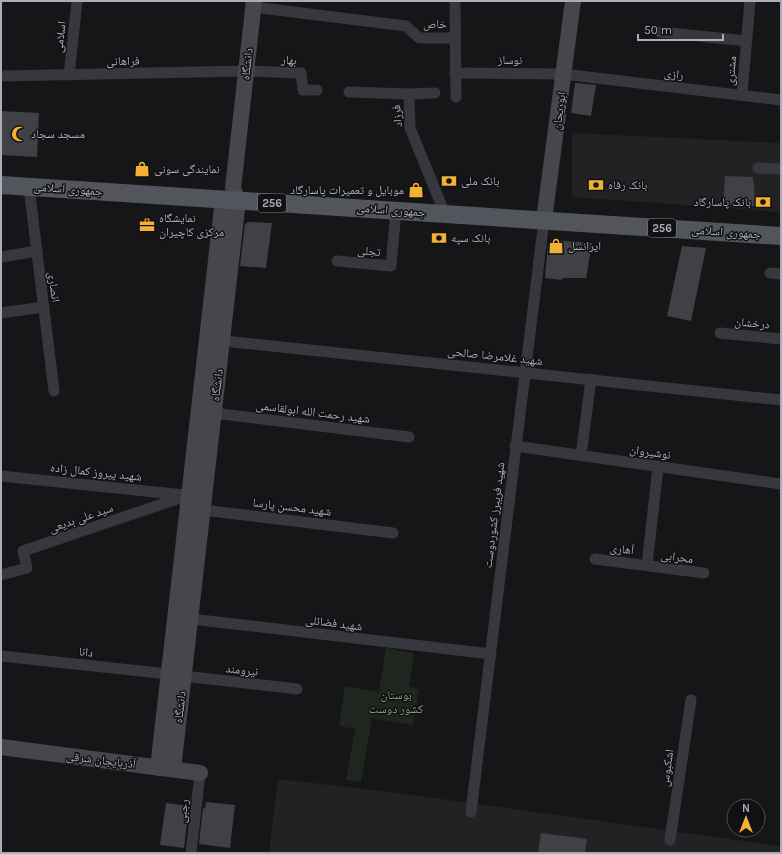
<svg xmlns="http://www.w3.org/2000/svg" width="782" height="854" viewBox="0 0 782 854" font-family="Karla,'Noto Naskh Arabic',sans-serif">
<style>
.built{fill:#222225}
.green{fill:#1e261f}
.building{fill:#404145}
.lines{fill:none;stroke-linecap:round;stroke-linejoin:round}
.street{stroke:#37383d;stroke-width:11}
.secondary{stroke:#45474d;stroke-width:16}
.primary{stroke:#53555c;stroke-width:18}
.labels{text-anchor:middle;stroke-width:3;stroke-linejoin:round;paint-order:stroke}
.shield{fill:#111113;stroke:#7b7e86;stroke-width:1}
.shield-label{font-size:11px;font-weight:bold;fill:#a8adb8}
.street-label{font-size:12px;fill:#a8adb8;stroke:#111113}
.poi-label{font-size:12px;fill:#a8adb8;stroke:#111113;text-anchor:start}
.park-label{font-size:12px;fill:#7fa381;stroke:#111113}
</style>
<rect width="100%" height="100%" fill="#161618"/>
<g class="built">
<path d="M572 133 781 143V212L572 197Z"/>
<path d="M278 779 397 793 781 846V853H269Z"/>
</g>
<path class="green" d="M386 648 414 653 409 686 419 690 413 725 372 718 361 782 346 780 355 729 339 726 345 686 379 692Z"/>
<g class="building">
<path d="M575 83 596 85 591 116 571 113Z"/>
<path d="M1 111 39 113 37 157 1 155Z"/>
<path d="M725 176 753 177 756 206 723 205Z"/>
<path d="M249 222 272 223 266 268 240 266 245 224Z"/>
<path d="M552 240 592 243 586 278H563L561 280 545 278 548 244Z"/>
<path d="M682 246 706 248 691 321 667 316Z"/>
<path d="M206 802 235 805 230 848 199 844 203 808 205 809Z"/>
<path d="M166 803 189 806 184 848 160 845Z"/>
<path d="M541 833 587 839 585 853H538Z"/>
</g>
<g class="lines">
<g class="street">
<path d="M455 1 456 97"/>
<path d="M253 7 406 26 419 38H455"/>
<path d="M660 32 747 41"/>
<path d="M455 73 563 74 781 100"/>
<path d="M69 75 77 1"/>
<path d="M1 76 246 71 301 73 303 90H317"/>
<path d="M349 92 409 94 410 128 445 214"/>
<path d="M409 94 435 93"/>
<path d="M742 95 750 1"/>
<path d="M758 168 781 169"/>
<path d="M29 187 54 391"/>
<path d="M1 257 37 251"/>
<path d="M337 261 391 266 396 211"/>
<path d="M770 273 781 274"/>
<path d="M1 313 44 307"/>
<path d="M720 333 781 339"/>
<path d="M215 340 781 400"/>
<path d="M214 413 409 437"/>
<path d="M515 446 781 484"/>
<path d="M581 456 591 379"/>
<path d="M1 476 184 495"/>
<path d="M195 509 393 533"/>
<path d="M595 559 704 573"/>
<path d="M647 565 658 467"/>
<path d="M1 575 27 568 23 551 189 495"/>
<path d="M183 618 491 654"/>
<path d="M1 656 168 674"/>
<path d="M184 676 297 689"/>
<path d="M471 812 544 220"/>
<path d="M670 840 691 700"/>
<path d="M191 853 200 773"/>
</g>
<g class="secondary">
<path d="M544 220 573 1"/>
<path d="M1 747 200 773"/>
<path d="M158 768 223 199"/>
<path d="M173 769 238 200 233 188 254 1"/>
</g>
<path class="primary" d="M1 185 781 236"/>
</g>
<defs>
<g id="mosque-bare" transform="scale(1.2)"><path d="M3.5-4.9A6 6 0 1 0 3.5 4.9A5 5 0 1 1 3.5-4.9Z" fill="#f2b134" stroke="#111113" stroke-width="2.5" paint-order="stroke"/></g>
<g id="shop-bare" transform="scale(1.2)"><path d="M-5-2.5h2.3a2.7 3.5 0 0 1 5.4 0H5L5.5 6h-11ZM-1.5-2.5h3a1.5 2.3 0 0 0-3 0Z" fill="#f2b134" stroke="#111113" stroke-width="2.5" paint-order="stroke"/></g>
<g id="bank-bare" transform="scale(1.2)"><path d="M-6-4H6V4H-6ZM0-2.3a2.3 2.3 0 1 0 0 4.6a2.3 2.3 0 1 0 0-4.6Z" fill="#f2b134" stroke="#111113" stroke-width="2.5" paint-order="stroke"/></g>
<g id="office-bare" transform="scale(1.2)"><path d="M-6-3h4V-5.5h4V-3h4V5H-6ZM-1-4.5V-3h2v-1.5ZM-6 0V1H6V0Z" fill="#f2b134" stroke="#111113" stroke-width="2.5" paint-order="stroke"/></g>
</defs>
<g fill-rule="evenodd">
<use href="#mosque-bare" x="19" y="134"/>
<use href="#shop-bare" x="142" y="169"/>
<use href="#bank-bare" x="449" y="181"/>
<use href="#bank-bare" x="596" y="185"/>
<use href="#shop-bare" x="416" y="190"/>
<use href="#bank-bare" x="763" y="202"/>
<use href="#office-bare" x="147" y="225"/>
<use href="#bank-bare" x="439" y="238"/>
<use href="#shop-bare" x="556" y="246"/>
</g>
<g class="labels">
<g class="shield">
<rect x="258" y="194" width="28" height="18" rx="3"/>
<rect x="648" y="219" width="28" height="18" rx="3"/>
</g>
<g class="shield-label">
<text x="272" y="207">256</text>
<text x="662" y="232">256</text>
</g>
<g class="street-label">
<text transform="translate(435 24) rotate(1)" y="4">خاص</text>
<text transform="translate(60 37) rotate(-83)" y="4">اسلامی</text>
<text transform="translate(289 60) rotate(5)" y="4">بهار</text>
<text x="510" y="64">نوساز</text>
<text transform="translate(123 61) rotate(-1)" y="4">فراهانی</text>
<text transform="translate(247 64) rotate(-84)" y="4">دانشگاه</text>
<text transform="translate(731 71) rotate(-85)" y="4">مشتری</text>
<text transform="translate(674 74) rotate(7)" y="4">رازی</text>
<text transform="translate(559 111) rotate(-82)" y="4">ابوریحان</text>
<text transform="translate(397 116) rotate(-95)" y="4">فرزاد</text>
<text transform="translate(68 189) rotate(4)" y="4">جمهوری اسلامی</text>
<text transform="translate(391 210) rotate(4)" y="4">جمهوری اسلامی</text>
<text transform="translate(726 232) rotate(4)" y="4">جمهوری اسلامی</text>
<text transform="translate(369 251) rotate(5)" y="4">تجلی</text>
<text transform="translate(54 287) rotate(83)" y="4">انصاری</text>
<text transform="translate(752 323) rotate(5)" y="4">درخشان</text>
<text transform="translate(495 356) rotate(6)" y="4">شهید غلامرضا صالحی</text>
<text transform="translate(217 385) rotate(-83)" y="4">دانشگاه</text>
<text transform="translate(313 412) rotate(7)" y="4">شهید رحمت الله ابولقاسمی</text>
<text transform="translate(650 452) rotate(8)" y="4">نوشیروان</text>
<text transform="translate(96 472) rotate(6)" y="4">شهید پیروز کمال زاده</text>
<text transform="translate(292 507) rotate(7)" y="4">شهید محسن پارسا</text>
<text transform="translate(494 515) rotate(-83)" y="4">شهید فریبرز کشوردوست</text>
<text transform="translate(81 518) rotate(-19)" y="4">سید علی بدیعی</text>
<text transform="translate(622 549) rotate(7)" y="4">آهاری</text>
<text transform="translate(677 557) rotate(8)" y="4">محرابی</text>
<text transform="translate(334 623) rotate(7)" y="4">شهید فضائلی</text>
<text transform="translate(86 652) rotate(6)" y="4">دانا</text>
<text transform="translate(242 670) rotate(6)" y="4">نیرومند</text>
<text transform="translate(180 707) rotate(-83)" y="4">دانشگاه</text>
<text transform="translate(101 760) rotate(7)" y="4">آذربایجان شرقی</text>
<text transform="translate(667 768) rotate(-82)" y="4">اشکبوس</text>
<text transform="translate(183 811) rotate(-83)" y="4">رجبی</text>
</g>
<g class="poi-label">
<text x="31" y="138">مسجد سجاد</text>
<text x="154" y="173">نمایندگی سونی</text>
<text x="461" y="185">بانک ملی</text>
<text x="608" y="189">بانک رفاه</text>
<text x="404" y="194" text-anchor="end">موبایل و تعمیرات پاسارگاد</text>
<text x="751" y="206" text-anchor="end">بانک پاسارگاد</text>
<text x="159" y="222">نمایشگاه<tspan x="159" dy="14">مرکزی کاچیران</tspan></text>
<text x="451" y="242">بانک سپه</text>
<text x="568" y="250">ایرانسل</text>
</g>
<g class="park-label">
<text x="396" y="699">بوستان<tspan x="396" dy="14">کشور دوست</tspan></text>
</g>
</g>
<rect width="782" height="854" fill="none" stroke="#a8adb8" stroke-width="4"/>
<g transform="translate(746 818)"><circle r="19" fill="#111113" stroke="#4d4f55"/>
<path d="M0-3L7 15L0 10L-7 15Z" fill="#f2b134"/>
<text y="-6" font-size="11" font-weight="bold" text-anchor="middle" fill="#a8adb8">N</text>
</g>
<path d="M638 34v6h85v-6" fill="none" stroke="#a8adb8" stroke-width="2"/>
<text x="644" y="34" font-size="12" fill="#a8adb8" stroke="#111113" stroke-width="3" paint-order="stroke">50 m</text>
</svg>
